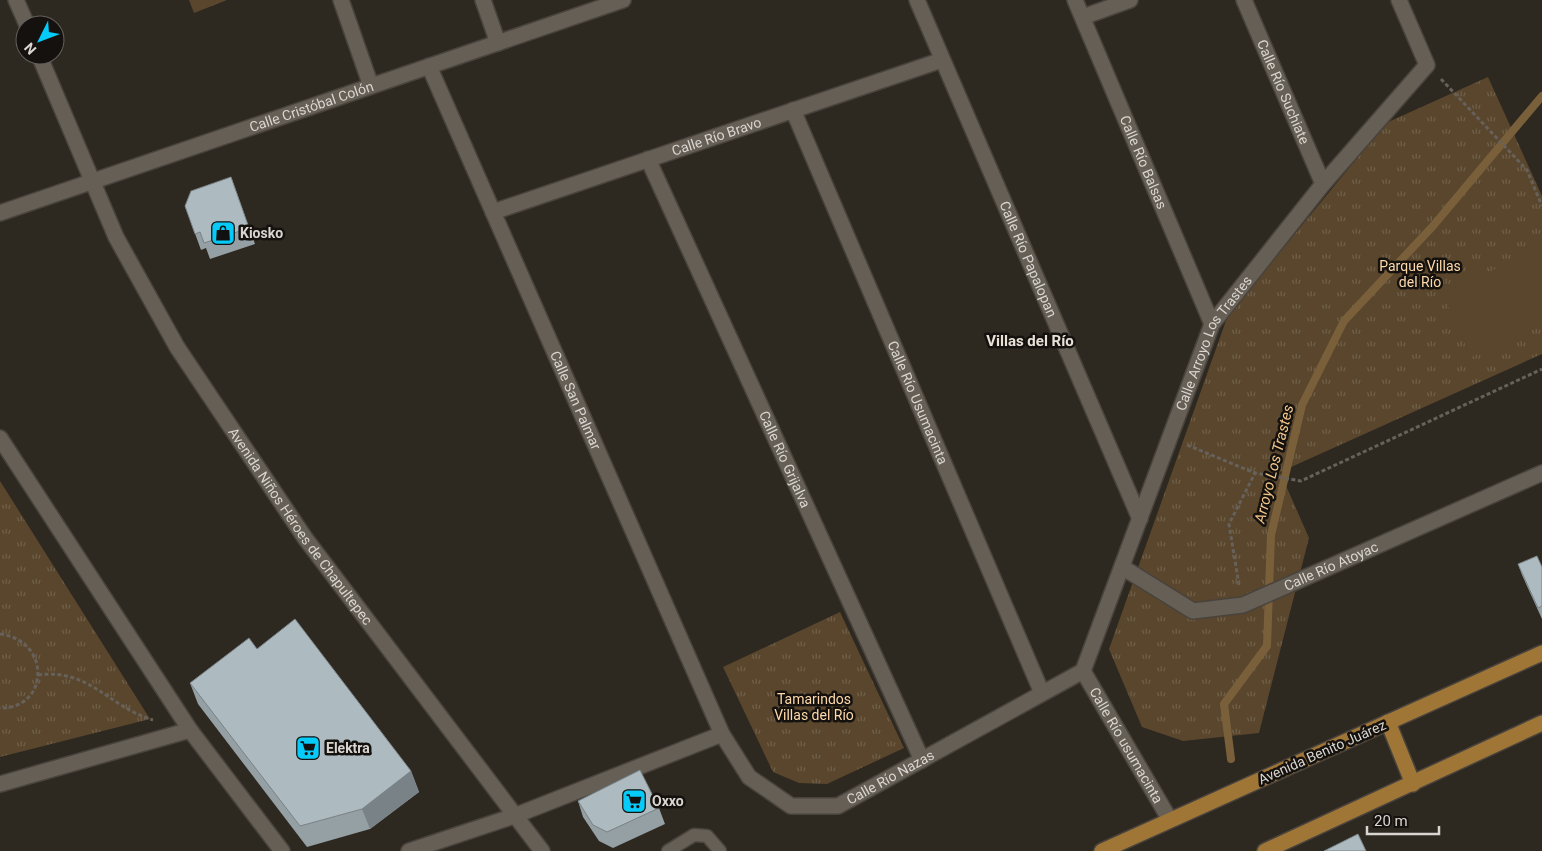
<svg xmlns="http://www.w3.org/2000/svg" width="1542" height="851" viewBox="0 0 1542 851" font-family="Roboto,sans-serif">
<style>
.grass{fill:url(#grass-tufts)}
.garden{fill:#59462d}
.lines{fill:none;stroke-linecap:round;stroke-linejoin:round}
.stream{stroke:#7a5f3b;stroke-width:8}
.lane-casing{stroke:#49433d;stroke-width:15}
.street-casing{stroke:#49433d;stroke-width:18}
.secondary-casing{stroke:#49433d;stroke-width:18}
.primary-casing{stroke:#49433d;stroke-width:18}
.path{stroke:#66615a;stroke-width:3;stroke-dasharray:4 2.5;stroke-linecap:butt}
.lane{stroke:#665f56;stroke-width:12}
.street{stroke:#665f56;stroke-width:15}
.secondary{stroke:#665f56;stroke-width:15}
.primary{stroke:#a07636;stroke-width:15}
.wall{fill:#95a0a4}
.shaded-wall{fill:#798286}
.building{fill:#adbabf;stroke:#798286}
.labels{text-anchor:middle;stroke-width:5;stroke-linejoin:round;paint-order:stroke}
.street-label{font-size:14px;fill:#d9d5d0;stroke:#14110e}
.poi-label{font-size:14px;font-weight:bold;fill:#d9d5d0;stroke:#14110e;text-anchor:start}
.park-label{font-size:14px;fill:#fed9aa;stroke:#14110e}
.neighbourhood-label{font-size:15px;font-weight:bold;fill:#eae2d9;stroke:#14110e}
.water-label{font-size:15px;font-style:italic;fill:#f4c68b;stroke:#14110e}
</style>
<defs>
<pattern id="grass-tufts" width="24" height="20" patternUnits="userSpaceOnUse" patternTransform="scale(1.25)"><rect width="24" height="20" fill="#59462d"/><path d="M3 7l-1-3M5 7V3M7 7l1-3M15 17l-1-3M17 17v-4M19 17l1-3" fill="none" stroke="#70604a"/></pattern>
</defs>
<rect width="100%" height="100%" fill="#2d2820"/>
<g class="grass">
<path d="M189 0H227L194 13Z"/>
<path d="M1488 77 1542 196V354L1280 472 1309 538 1259 733 1183 741 1142 727 1109 649 1228 315 1386 123Z"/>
<path d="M0 481 150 719 0 757Z"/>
<path d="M840 612 904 748 827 784 799 783 773 772 723 667Z"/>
</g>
<path class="garden" d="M1542 248V325L1471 357 1442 293Z"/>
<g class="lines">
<path class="stream" d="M1231 759 1224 704 1267 646 1271 535 1302 405 1344 321 1433 226 1542 96"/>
<g class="lane-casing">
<path id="lane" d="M668 851 694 835 707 836 720 851"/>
</g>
<g class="street-casing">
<g id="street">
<path d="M341 0 371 86"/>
<path d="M483 0 498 43"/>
<path id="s1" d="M917 0 1140 519"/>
<path id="s2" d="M1075 0 1212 324"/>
<path id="s3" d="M1244 0 1323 184"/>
<path d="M1083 17 1130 0"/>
<path id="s4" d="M429 66 722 734 749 777 791 806H838L1083 671"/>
<path id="s5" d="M793 110 1042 693"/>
<path id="s6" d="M648 159 922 760"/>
<path id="s7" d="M493 212 942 60"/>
<path d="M0 438 190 730 282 851"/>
<path id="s8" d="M1122 567 1193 611 1243 605 1542 473"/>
<path id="s9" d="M1083 671 1212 324 1323 184 1427 65 1399 0"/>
<path id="s10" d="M1083 671 1170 820"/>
<path d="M0 784 190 730"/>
<path d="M409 851 514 816 722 734"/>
</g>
</g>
<g class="secondary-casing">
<g id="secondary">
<path d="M16 0 27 25"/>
<path id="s11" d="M39 55 116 237 177 347 305 538 542 851"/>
<path id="s12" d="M0 213 623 0"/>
</g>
</g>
<g class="primary-casing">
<g id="primary">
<path d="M1388 722 1413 784"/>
<path d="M1102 851 1542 653"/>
<path d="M1265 851 1542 723"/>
</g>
</g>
<g class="path">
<path d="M1441 79 1527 170 1542 206"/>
<path d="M1187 445 1255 473"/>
<path d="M1239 585 1229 524 1255 473 1301 481 1542 369"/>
<path d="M0 634C52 641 49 709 0 708"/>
<path d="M38 675C89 668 109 707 153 720"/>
</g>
<use href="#lane" class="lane"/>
<use href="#street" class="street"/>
<use href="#secondary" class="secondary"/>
<use href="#primary" class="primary"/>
</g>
<g class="wall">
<path d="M231 177 255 244 210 259 206 248 201 250 185 206Z"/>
<path d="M1518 564 1542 567V619L1522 575Z"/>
<path d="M257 649 411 771 419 792 370 829 307 847 198 704 190 683Z"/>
<path d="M578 801 659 808 665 824 613 848 599 841 583 817Z"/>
</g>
<path class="shaded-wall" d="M411 771 419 792 370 829 362 809Z"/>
<g class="building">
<path d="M231 177 249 228 204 243 200 232 195 234 185 206 191 191Z"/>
<path d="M1537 556 1542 567V606L1538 608 1518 564Z"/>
<path d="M295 619 411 771 362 809 300 826 190 683 249 638 257 649Z"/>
<path d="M640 770 659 808 607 832 593 825 578 801Z"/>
<path d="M1358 834 1366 851H1324Z"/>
</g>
<defs>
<g id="shop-square" transform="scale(1.25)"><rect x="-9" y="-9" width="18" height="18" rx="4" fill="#06cbf9" stroke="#14110e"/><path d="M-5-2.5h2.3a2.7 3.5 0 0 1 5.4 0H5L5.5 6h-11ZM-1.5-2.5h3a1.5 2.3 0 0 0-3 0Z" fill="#111"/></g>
<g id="supermarket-square" transform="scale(1.25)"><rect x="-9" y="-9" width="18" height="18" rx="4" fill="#06cbf9" stroke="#14110e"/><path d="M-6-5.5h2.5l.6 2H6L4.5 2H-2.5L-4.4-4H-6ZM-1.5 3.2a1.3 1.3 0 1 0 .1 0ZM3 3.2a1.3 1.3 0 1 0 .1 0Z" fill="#111"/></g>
</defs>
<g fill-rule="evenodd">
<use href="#shop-square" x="223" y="233"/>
<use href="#supermarket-square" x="308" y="748"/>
<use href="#supermarket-square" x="634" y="801"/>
</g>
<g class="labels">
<g class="street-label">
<text dy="5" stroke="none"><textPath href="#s3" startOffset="100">Calle Río Suchiate</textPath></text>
<text dy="5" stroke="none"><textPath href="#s12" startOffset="329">Calle Cristóbal Colón</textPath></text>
<text dy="5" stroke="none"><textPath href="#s7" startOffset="236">Calle Río Bravo</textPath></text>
<text dy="5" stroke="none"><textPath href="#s2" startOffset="176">Calle Río Balsas</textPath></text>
<text dy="5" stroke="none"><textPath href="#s1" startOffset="282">Calle Río Papalopan</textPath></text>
<text dy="5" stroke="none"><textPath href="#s9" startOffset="354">Calle Arroyo Los Trastes</textPath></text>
<text dy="5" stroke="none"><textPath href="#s4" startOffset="365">Calle San Palmar</textPath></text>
<text dy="5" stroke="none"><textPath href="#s5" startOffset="318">Calle Río Usumacinta</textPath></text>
<text dy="5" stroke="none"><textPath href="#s6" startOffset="330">Calle Río Grijalva</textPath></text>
<text dy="5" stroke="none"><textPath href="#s11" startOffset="541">Avenida Niños Héroes de Chapultepec</textPath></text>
<text dy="5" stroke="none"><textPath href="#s8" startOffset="230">Calle Río Atoyac</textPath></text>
<text dy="5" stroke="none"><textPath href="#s10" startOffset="86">Calle Río usumacinta</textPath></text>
<text transform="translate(1322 752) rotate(-24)" y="5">Avenida Benito Juárez</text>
<text dy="5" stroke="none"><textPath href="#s4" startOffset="938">Calle Río Nazas</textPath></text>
</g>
<g class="poi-label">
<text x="240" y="238">Kiosko</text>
<text x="326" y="753">Elektra</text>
<text x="652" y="806">Oxxo</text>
</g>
<g class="park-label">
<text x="1420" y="271">Parque Villas<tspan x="1420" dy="16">del Río</tspan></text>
<text x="814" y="704">Tamarindos<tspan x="814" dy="16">Villas del Río</tspan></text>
</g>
<g class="neighbourhood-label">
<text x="1030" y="346">Villas del Río</text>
</g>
<g class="water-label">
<text transform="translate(1274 464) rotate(-76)" y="5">Arroyo Los Trastes</text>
</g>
</g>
<g transform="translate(40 40) rotate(228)"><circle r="24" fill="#14110e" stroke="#635f5c"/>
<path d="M0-4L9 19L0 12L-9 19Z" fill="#06cbf9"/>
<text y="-8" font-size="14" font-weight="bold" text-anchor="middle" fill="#d9d5d0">N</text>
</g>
<path d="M1367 826v8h72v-8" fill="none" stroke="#d9d5d0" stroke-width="2.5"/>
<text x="1374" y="826" font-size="15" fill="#d9d5d0" stroke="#14110e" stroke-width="4" paint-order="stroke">20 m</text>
</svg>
